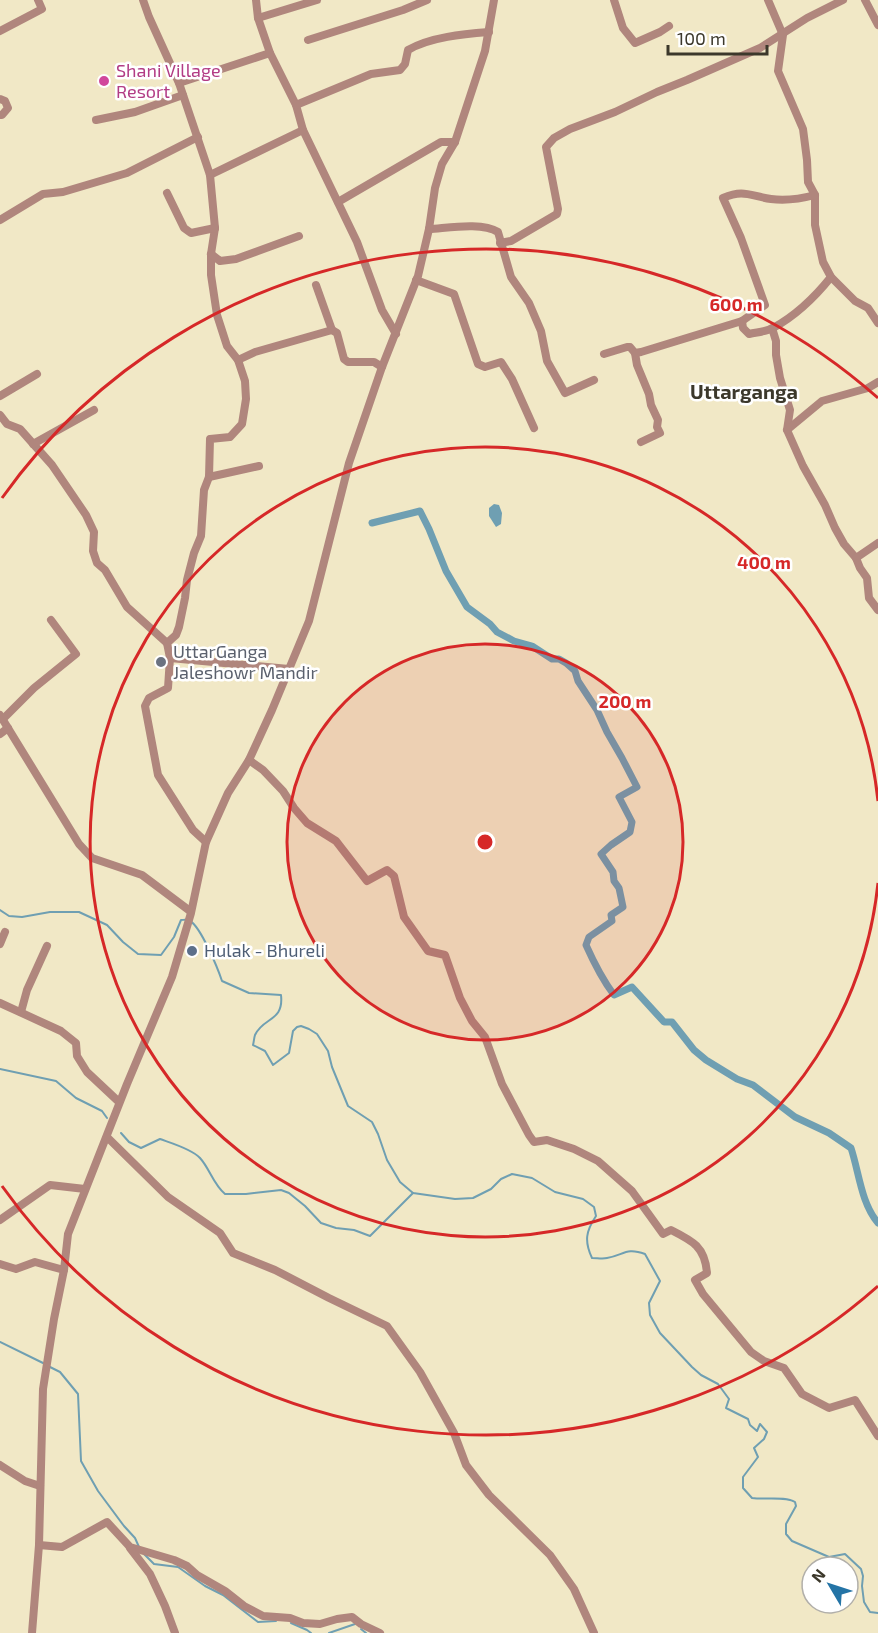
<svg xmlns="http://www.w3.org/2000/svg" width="878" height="1633" viewBox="0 0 878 1633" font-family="'Exo 2',sans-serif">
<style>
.water{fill:#6f9fb2}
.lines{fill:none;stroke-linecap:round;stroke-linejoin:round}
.stream{stroke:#6f9fb2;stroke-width:2}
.canal{stroke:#6f9fb2;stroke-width:7}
.minor{stroke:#b0867d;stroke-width:8}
.ring{fill:none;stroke:#d62828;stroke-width:3}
.hotel-dot{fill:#d1479c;stroke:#fff;stroke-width:2}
.worship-dot{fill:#6b7280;stroke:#fff;stroke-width:2}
.service-dot{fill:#5c6f8a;stroke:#fff;stroke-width:2}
.labels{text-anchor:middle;stroke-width:5;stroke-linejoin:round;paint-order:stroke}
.hotel-label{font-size:18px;fill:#b23c85;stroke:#fff;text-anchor:start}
.worship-label{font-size:18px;fill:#5b616d;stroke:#fff;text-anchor:start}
.service-label{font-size:18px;fill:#4e5e75;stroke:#fff;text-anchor:start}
.neighbourhood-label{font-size:20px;font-weight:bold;fill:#3c382b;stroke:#fff}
.centre{fill:#d62828;stroke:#fff;stroke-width:3}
.ring-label{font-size:18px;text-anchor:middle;font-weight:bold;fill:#d62828;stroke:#fff;stroke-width:5;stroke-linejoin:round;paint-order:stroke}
</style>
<rect width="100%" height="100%" fill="#f1e8c6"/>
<path class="water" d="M494 504 499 505 502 513 501 524 496 527 489 516V508Z"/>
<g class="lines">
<g class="stream">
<path d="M0 910 9 916 22 917 50 912H79L107 925 123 942 138 954 161 955 174 937 181 920C184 920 187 919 190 921 201 927 218 969 222 981L249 993 281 995C284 1022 263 1017 255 1035 254 1038 254 1041 253 1045L265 1051 273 1065 289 1053 293 1031 297 1027 301 1026 309 1029 317 1034 328 1051 332 1067 348 1106 372 1122 378 1134 387 1160 400 1182 413 1193 455 1199 473 1198 491 1189 501 1179 512 1174 532 1178 555 1192 583 1199 594 1207 596 1216C586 1231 584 1241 592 1258 597 1258 603 1259 607 1258 624 1255 626 1247 645 1254L660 1281 649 1303 650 1315 660 1333 692 1367 701 1375 718 1384 729 1399 726 1408 748 1419 750 1425 757 1431 760 1424 767 1432 764 1439 754 1448 758 1457 743 1477V1488L752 1498C765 1500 785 1496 795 1502L796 1506 786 1524V1534L792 1541 829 1557 845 1554 861 1569 863 1576 862 1586 864 1602 870 1612 878 1613"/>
<path d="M0 1069 56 1081 76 1098 102 1111 107 1118"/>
<path d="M121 1133 129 1142 141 1148 160 1139C171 1143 192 1149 200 1158 210 1169 213 1184 225 1194H246L281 1190 289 1193 305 1206 321 1223 336 1228 354 1230 370 1236 413 1193"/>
<path d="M0 1342 43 1363"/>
<path d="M48 1366 60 1372 78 1394 81 1461 98 1491 124 1526 135 1538 139 1547"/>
<path d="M144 1554 154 1564 178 1567 205 1586 223 1595 258 1622 276 1621"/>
<path d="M291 1623 307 1630 311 1633"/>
<path d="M361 1629 366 1633"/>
<path d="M329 1633 355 1624"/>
</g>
<path class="canal" d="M372 523 420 511 429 529 446 571 467 607 490 624 497 632 514 641 532 646 552 659H559L566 663 575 671 578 681 597 710 607 732 622 758 637 787 619 797 632 822 630 832 611 845 601 854 613 872 614 881 619 888 623 907 611 915 612 921 589 937 586 945C594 963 602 979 614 995L632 987 664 1022H672L694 1050 706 1060 737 1079 753 1085 795 1117 829 1133 851 1148C859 1172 861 1203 878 1223"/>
<g class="minor">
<path d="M143 0 149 17 179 83 210 175 215 228 211 254V275L217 315 227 346 238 360 245 381 246 399 242 424 230 437 210 439 209 477 204 490 201 536 194 553 187 580 185 598 179 627 176 635 167 643 170 658 289 669"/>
<path d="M256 0 258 18 270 53 296 105 303 130 357 242 382 310 396 334"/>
<path d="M614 0 623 28 635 43 660 32 669 26"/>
<path d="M768 0 783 35 778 71 803 129 807 160 808 182 815 195V225L823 262 831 277 855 301 868 308 878 323"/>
<path d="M865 0 878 25"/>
<path d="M258 18 317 0"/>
<path d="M0 31 42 9 38 0"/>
<path d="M308 40 403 10 427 0"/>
<path d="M179 83 270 53"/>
<path d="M0 99 5 101 8 108 2 115H0"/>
<path d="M296 105 371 74 400 70 405 64 408 50C430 37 464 34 489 32"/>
<path d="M96 120 135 112 183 95"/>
<path d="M210 175 303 130"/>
<path d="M167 193 184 228 191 233 215 228"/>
<path d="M338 202 441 142H455"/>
<path d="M0 220 43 194 63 192 127 173 198 137"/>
<path d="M429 229C448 228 482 222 498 232L511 277 529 303 541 331 547 361 565 393 594 380"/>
<path d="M500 243 511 241 557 214 558 209 546 147 554 138 570 129 615 112 657 92 687 80 760 48 807 18 843 0"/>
<path d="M211 254 220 261 236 259 299 236"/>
<path d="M416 280 454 294 478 364 485 367 501 362 512 379 534 428"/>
<path d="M316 285 332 330"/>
<path d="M742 321 765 305 741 238 723 198C744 189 750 196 771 199 786 201 800 199 815 195"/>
<path d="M772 328 776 341V355L780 378 790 410 787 430 803 466 825 505 835 528 844 544 856 558 860 568 867 578 869 598 878 610"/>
<path d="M635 353 637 365 649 394 651 405 658 420 657 427 660 433 641 442"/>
<path d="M604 354 627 347H630L635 353 641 352 742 321 743 328 749 334C757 332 765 332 773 328 795 316 815 297 831 277"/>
<path d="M238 360 255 352 332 330 337 333 344 359 348 362H374L382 367"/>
<path d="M0 396 37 374"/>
<path d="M0 415 7 424 20 429 52 465 86 515 94 532 93 551 97 563 105 570 127 607 167 643"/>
<path d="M787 430 822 401 868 388 878 382"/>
<path d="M33 444 94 410"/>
<path d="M209 477 259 466"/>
<path d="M856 558 878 543"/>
<path d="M170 658 168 688 149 698 145 706 158 775 193 830 206 842"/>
<path d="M0 715 79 844 92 858 142 875 190 911"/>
<path d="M3 719 34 688 76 654 51 620"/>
<path d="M0 734 8 728"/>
<path d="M249 760 263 770 283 791 294 808 307 823 336 841 367 881 387 870 394 876 404 917 428 951 445 955 460 998 472 1021 485 1037 502 1084 529 1135 534 1142 547 1140 574 1149 598 1161 632 1191 663 1234 671 1230C693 1241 705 1247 707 1273L695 1280 703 1294 751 1352 764 1361 784 1368 802 1394 829 1408 855 1400 878 1436"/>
<path d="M0 944 5 932"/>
<path d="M0 1003 61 1031 76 1043 77 1056 87 1072 119 1102"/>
<path d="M21 1012 27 990 47 946"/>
<path d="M107 1137 168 1197 220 1233 233 1253 275 1270 329 1298 387 1326 420 1372 454 1433 466 1465 489 1495 550 1555 574 1589 594 1633"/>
<path d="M0 1220 50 1185 85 1189"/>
<path d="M0 1264 16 1269 35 1262 64 1270"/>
<path d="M0 1465 25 1481 40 1486"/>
<path d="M39 1545 62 1547 107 1522 130 1547 174 1560 187 1566 197 1575 225 1591 244 1606 263 1616 290 1618 303 1623 320 1624 337 1619 352 1617 361 1624 380 1633"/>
<path d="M130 1548 150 1574 165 1606 175 1633"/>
<path d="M32 1633 39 1545 43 1389 54 1319 64 1270 68 1234 127 1084 172 977 191 913 206 842 228 793 249 760 272 710 309 621 349 463 382 367 418 276 429 229 435 188 442 164 455 142 485 51 494 0"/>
</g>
</g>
<circle cx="485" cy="842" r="198" fill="#d62828" fill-opacity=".12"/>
<g class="ring">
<circle cx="485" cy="842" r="198"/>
<path d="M878 883A395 395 0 1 1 878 801"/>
<path d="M878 1286A593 593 0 0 1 2 1186M2 498A593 593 0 0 1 878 398"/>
</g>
<circle class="hotel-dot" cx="104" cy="81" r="6"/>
<circle class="worship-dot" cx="161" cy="662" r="6"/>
<circle class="service-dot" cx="192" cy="951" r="6"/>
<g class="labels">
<g class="hotel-label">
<text x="116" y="77">Shani Village<tspan x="116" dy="21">Resort</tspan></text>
</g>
<g class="worship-label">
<text x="173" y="658">UttarGanga<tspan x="173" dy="21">Jaleshowr Mandir</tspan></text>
</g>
<g class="service-label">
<text x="204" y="957">Hulak - Bhureli</text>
</g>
<g class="neighbourhood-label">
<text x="744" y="399">Uttarganga</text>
</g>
</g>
<circle cx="485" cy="842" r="9" class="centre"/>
<g class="ring-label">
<text x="736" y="311">600 m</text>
<text x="764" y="569">400 m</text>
<text x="625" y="708">200 m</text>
</g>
<g transform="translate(830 1585) rotate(309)"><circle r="28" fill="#ffffff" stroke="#b1afaa" stroke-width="1.5"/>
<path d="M0-4.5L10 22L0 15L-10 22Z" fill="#2474a6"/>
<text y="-9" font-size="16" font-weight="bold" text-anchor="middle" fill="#3c382b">N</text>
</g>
<path d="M668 45v9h99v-9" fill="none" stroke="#3c382b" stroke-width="3"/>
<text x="677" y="45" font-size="18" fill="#3c382b" stroke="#ffffff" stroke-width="4.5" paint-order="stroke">100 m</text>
</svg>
